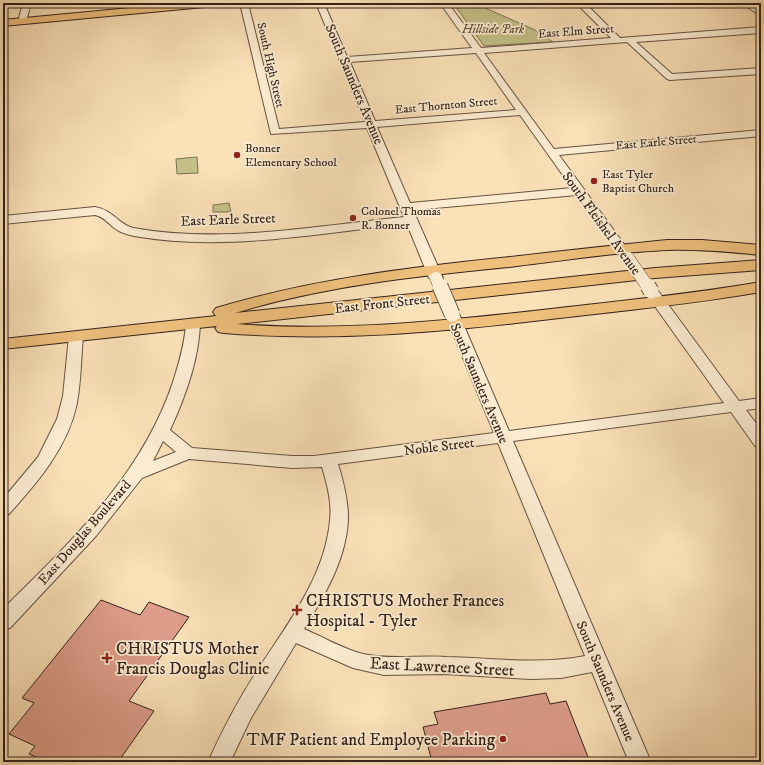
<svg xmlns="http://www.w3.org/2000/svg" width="764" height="765" viewBox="0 0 764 765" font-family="'IM FELL DW Pica',serif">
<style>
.green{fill:#c5c18a;stroke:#7c7252}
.building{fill:#dd9d8a;stroke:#34221b}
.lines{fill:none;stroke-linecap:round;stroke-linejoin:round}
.minor-casing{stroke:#665242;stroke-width:2}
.major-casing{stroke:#34221b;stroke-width:2}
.minor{fill:#fcecd1;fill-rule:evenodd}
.major{fill:#eec07c;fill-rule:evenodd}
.minor-bridge-far1-casing{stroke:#665242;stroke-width:13;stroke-linecap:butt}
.minor-bridge-casing{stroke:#665242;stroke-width:17;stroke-linecap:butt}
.minor-bridge-far1{stroke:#fcecd1;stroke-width:12}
.minor-bridge{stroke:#fcecd1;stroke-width:15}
.poi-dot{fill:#8f2418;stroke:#fcecd1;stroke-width:1.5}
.labels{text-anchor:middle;stroke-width:3.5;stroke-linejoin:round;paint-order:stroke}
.far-park-label{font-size:12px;font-style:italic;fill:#60523c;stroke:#fcecd1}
.far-street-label{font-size:12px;fill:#34221b;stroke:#fcecd1}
.far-poi-label{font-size:12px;fill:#34221b;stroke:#fcecd1;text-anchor:start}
.street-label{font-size:14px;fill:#34221b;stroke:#fcecd1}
.near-poi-label{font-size:17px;fill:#34221b;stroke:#fcecd1;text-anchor:start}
.near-street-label{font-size:17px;fill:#34221b;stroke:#fcecd1}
</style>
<rect width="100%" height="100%" fill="#fbe1b8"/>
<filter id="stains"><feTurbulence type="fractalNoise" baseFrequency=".005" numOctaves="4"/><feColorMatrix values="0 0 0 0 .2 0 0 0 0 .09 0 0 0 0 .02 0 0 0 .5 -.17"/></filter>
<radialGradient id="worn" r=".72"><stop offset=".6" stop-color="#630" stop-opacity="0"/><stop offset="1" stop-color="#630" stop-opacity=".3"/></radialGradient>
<g class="green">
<path d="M453 3H474L535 30 553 42 484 46Z"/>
<path d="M197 157 198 173 177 174 176 159Z"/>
<path d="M229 203 231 212H213V205Z"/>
</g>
<g class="building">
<path d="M101 600 140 615 149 602 189 617 129 701 154 711 118 762H47L29 754 35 746 9 734 34 703 22 698Z"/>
<path d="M546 693 550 704 566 701 590 762H432L423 727 438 724 434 712Z"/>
</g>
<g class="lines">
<g class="minor-casing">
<g id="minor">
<path d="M23 3H31L26 22 22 24 18 22Z"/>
<path d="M240 3H248L279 129 365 122 316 3H324L347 57 472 48 440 3H448L481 48 611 38 576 3H585L620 38 761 27V33L636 42 672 74 761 68V74L670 80 667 79 627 42 484 53 554 149 761 130V136L559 155 634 258 628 262 624 261 577 195 413 210 443 278 436 282 429 278 407 224C318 233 224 252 134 236 129 235 122 233 117 230 109 225 105 217 95 215L3 224V216L95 207C113 210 117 223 133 228 222 244 315 226 404 217L367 128 271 134ZM476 53 516 110 375 121 350 62ZM520 115 572 188 410 203 377 127Z"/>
<path d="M741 3H750L761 10V16Z"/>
<path d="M651 287 656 288 739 401 761 398V408L746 410 761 430V447L755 446 731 412 513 441 651 762H629L592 672 561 678 531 679 444 674 384 675 353 668 296 643 251 718 230 762H208C222 731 237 702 255 674 285 627 325 578 330 520 332 502 327 484 322 467L292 468 189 459 142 478 96 536 10 628 3 630V609C71 541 141 477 173 382 179 363 185 343 186 323L188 320H198L200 323C199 359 185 398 170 430L192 448 292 456H314L494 433 445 314 447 311H457L459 314 509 431 724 403 644 291 646 288ZM163 441 176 452 153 461ZM498 443 585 656C539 665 493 658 446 657 418 655 390 660 363 654 343 649 323 637 304 629 325 595 349 555 348 513 347 496 343 480 338 464Z"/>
<path d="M76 332 81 333 83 336C81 358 81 381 77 403 68 447 38 482 9 514L3 516V499L38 457 57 419 63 396 69 336 71 333Z"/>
</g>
</g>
<g class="major-casing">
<g id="major">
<path d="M183 3H220L215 6 3 26V20Z"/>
<path d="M667 240H702L761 245V255C730 252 699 249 668 250 615 252 561 261 509 267 416 276 324 286 235 313L655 268 761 260V270L655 278 237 324C342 332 446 321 551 309 621 301 691 294 761 282V292C691 304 621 311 551 319 441 332 334 342 224 333L218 332 215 328 217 326 3 349V339L216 316 213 312 216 308C312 279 411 267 510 257 563 251 615 245 667 240Z"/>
</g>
</g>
<use href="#minor" class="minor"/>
<use href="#major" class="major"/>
<g class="minor-bridge-far1-casing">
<g id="minor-bridge-far1">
<path d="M628 258 648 287"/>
<path d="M436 278 440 287"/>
</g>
</g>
<g class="minor-bridge-casing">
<g id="minor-bridge">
<path d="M440 286 452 314"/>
<path d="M648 286 651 291"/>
</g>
</g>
<use href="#minor-bridge-far1" class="minor-bridge-far1"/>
<use href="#minor-bridge" class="minor-bridge"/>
</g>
<g class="poi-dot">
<circle cx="237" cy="155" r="4"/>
<circle cx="594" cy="181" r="4"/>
<circle cx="353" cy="218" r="4"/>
<path d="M295 604h4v4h4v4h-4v4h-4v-4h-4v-4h4z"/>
<path d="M105 652h4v4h4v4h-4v4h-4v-4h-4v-4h4z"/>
<circle cx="503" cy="739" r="4"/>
</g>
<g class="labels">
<g class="far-park-label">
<text x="493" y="33">Hillside Park</text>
</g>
<g class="far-street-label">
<text transform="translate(576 31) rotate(-4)" y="4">East Elm Street</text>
<text transform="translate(271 65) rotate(77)" y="4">South High Street</text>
<text transform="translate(446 105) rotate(-5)" y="4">East Thornton Street</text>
<text transform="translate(656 142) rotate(-5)" y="4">East Earle Street</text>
</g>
<g class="far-poi-label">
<text x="245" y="152">Bonner<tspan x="245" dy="14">Elementary School</tspan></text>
<text x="602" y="178">East Tyler<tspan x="602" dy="14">Baptist Church</tspan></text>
<text x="361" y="215">Colonel Thomas<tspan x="361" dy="14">R. Bonner</tspan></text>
</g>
<g class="street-label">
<text transform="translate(355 84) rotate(67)" y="5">South Saunders Avenue</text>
<text transform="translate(228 219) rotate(-2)" y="5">East Earle Street</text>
<text transform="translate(602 223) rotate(54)" y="5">South Fleishel Avenue</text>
<text transform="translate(382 303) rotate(-6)" y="5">East Front Street</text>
<text transform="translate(480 383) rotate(67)" y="5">South Saunders Avenue</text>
<text transform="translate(439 446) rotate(-7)" y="5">Noble Street</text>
<text transform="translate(84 532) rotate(-49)" y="5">East Douglas Boulevard</text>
<text transform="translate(606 681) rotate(67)" y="5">South Saunders Avenue</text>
</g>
<g class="near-poi-label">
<text x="306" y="606">CHRISTUS Mother Frances<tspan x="306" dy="20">Hospital - Tyler</tspan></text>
<text x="116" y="654">CHRISTUS Mother<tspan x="116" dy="20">Francis Douglas Clinic</tspan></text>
<text x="495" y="745" text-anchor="end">TMF Patient and Employee Parking</text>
</g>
<g class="near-street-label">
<text transform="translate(442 666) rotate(3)" y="6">East Lawrence Street</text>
</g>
</g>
<rect width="764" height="765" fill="none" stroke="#fbe1b8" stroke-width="16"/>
<rect x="4" y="4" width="756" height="757" fill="none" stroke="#34221b" stroke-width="2"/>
<rect x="8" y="8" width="748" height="749" fill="none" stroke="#34221b"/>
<rect width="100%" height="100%" filter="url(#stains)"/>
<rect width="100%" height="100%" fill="url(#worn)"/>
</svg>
